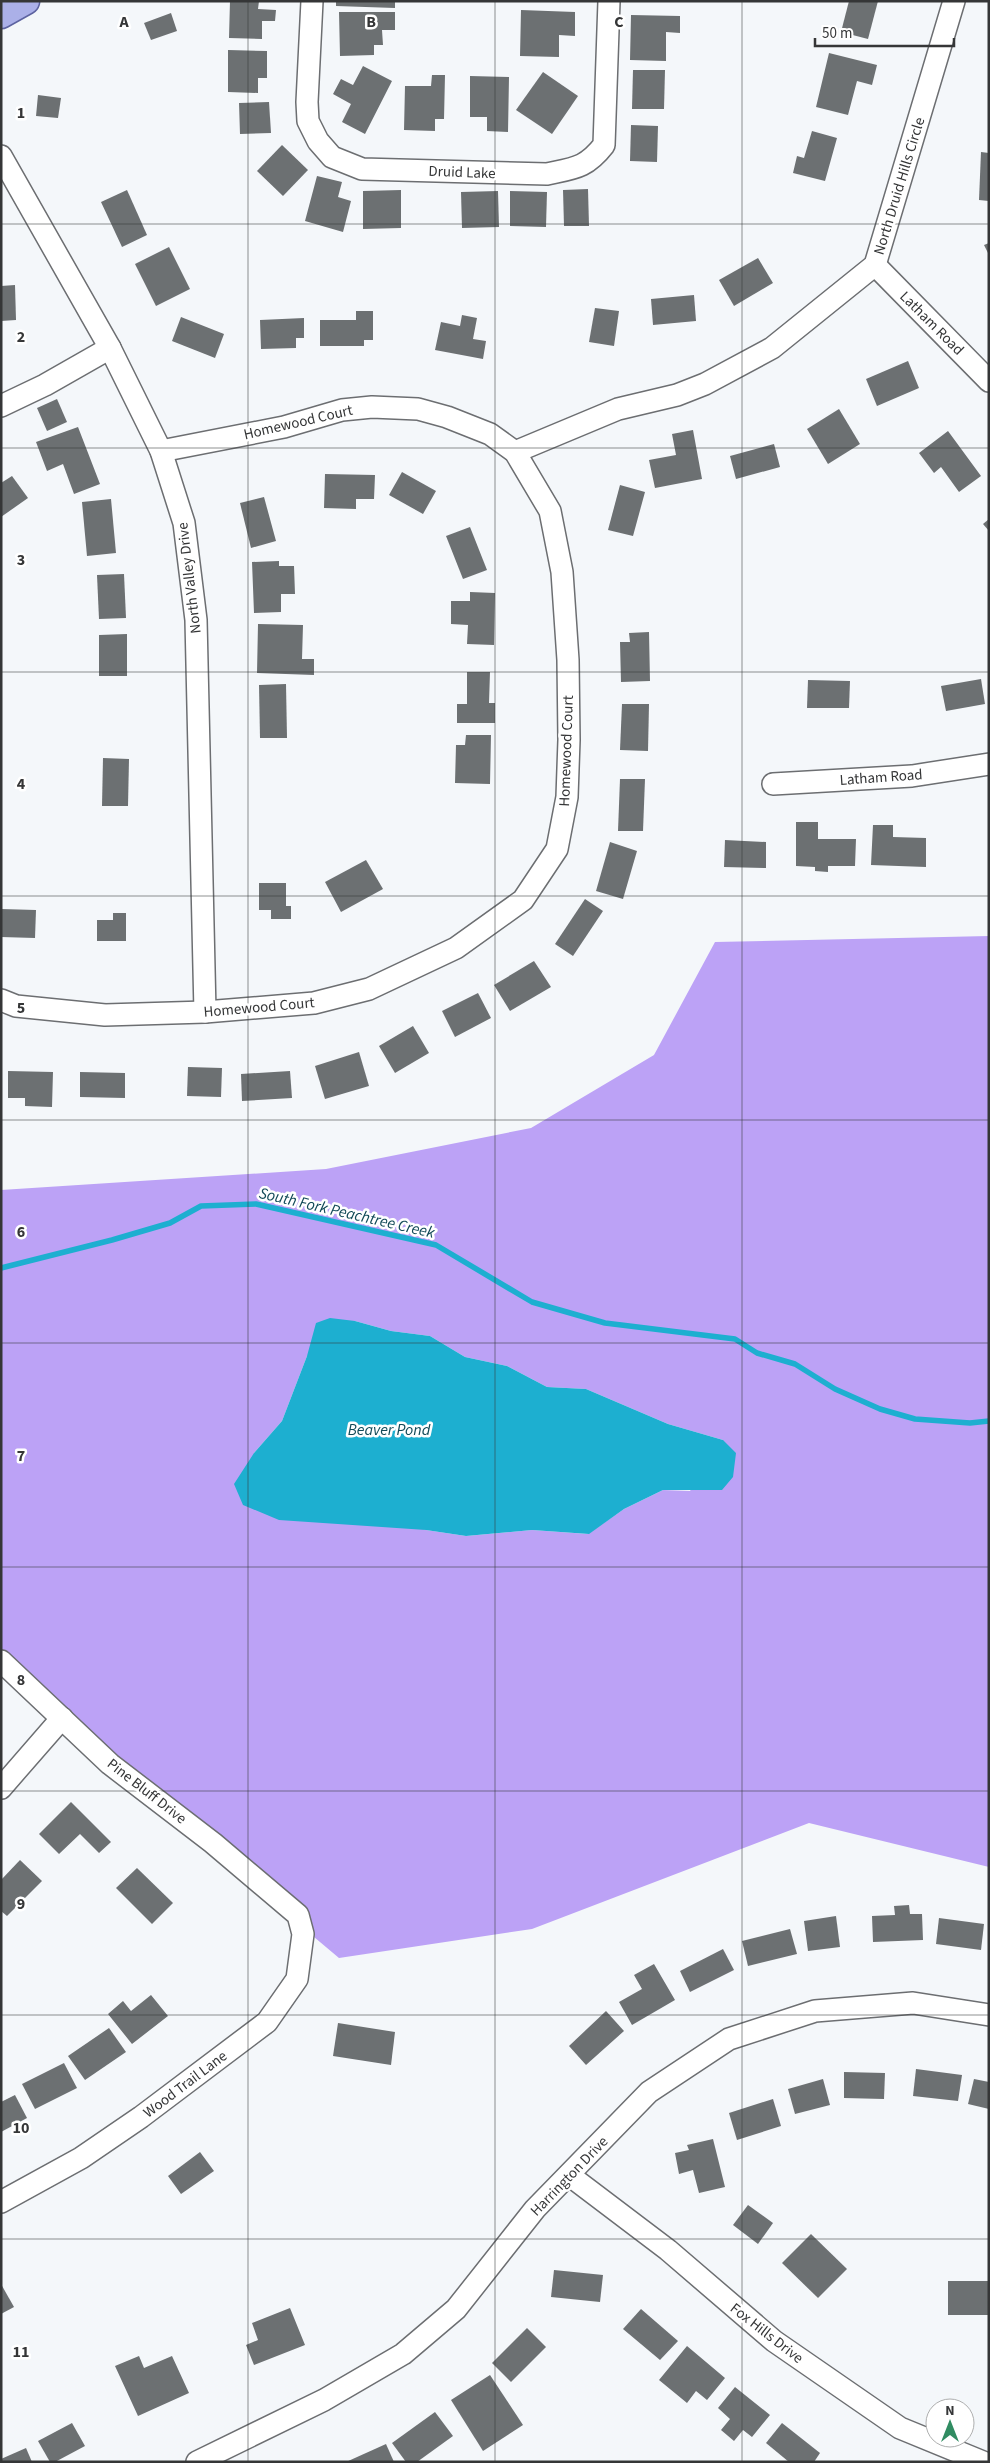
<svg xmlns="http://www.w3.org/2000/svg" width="990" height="2463" viewBox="0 0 990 2463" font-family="'Source Sans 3',sans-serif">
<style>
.forest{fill:#bca2f6;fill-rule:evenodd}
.water{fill:#1dafd0}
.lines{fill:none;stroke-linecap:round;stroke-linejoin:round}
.stream{stroke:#1dafd0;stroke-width:5.5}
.building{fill:#6c7072}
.minor-casing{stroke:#6c6e71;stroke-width:24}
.major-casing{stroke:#5d63a0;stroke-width:29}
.minor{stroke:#fff;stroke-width:21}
.major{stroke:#abb0e8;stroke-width:26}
.grid{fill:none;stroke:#353637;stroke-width:1;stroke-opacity:0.55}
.labels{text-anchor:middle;stroke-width:5;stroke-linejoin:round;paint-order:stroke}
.street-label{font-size:15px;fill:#353637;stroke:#fff}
.water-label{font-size:16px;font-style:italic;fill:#124a58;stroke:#fff}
.grid-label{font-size:16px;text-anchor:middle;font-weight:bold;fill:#353637;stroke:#fff;stroke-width:5;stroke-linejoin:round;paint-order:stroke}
</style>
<rect width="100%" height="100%" fill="#f4f7fa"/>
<path class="forest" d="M989 936V1867L809 1823 532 1929 339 1958 69 1731 1 1663V1190L326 1169 531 1128 654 1055 715 942ZM355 1321 391 1331 430 1336 465 1357 507 1366 547 1387 586 1389 668 1424 723 1440 690 1491 663 1490 624 1509 588 1534 532 1530 466 1536 426 1530 254 1453 282 1421 307 1356Z"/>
<path class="water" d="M330 1318 355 1321 391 1331 430 1336 465 1357 507 1366 547 1387 586 1389 668 1424 723 1440 736 1453 733 1477 722 1490H663L624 1509 589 1534 532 1530 466 1536 426 1530 279 1520 243 1505 234 1484 254 1453 282 1421 307 1356 316 1323Z"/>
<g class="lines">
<path class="stream" d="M1 1268 112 1240 170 1223 201 1206 256 1204 436 1245 532 1302 605 1323 735 1339 757 1353 795 1364 835 1389 880 1409 915 1419 970 1423 989 1421"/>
</g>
<g class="building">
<path d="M230 1H259L258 9 276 10 275 21H262V39L229 38Z"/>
<path d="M336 1H395V8L336 6Z"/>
<path d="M849 1H878L868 39 841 32Z"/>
<path d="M521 10 575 12V36L559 35V57L520 56Z"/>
<path d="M339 12H395V30H382L383 45H374V55L340 56Z"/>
<path d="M171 13 177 31 151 40 144 23Z"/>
<path d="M631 15 680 16V33L666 32V61L630 60Z"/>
<path d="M228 50 267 51V78H258V93L228 92Z"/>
<path d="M829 53 877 65 872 85 857 81 848 115 816 107Z"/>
<path d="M363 66 392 81 365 134 342 122 351 104 333 94 341 79 353 85Z"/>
<path d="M633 70H665L664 109H632Z"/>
<path d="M543 72 578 96 552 134 516 110Z"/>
<path d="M432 75H445L444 119H435V131L404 130 405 86H431Z"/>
<path d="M470 76 509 77 508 132 487 131V117H470Z"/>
<path d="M38 95 61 98 58 118 36 116Z"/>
<path d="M269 102 271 133 240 134 239 103Z"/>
<path d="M631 125 658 126 657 162 630 161Z"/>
<path d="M812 131 837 138 825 181 793 173 797 156 804 158Z"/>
<path d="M282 145 308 170 283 196 257 171Z"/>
<path d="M981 152 989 153V201L979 200Z"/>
<path d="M317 176 342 182 338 197 351 201 343 232 305 221Z"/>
<path d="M588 189 589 226H564L563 190Z"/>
<path d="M127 190 147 235 122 247 101 202Z"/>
<path d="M401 190V228L363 229V191Z"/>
<path d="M498 191 499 227 462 228 461 192Z"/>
<path d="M510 191 547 192 546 227 510 226Z"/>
<path d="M989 243V255L984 245Z"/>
<path d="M169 247 190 289 156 306 135 264Z"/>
<path d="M758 258 773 283 734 306 719 280Z"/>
<path d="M15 285 16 320 1 321V286Z"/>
<path d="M694 295 696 321 653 325 651 299Z"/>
<path d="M595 308 619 311 614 346 589 342Z"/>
<path d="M356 311H373V340H364V346H320V320H356Z"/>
<path d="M462 315 477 318 473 339 486 341 483 359 435 350 441 322 460 326Z"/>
<path d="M181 317 224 334 215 358 172 341Z"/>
<path d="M304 318V338H296V348L261 349 260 320Z"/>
<path d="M908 361 919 388 877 406 866 379Z"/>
<path d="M57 399 67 422 47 431 37 408Z"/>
<path d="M839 409 860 444 828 464 807 429Z"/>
<path d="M78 427 100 484 74 494 63 464 47 471 36 442Z"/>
<path d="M693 430 702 479 655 488 649 460 676 455 672 434Z"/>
<path d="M948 431 981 476 959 492 941 467 934 473 919 453Z"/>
<path d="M774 444 780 467 736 479 730 456Z"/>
<path d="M402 472 436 491 423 514 389 495Z"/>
<path d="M325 474 375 475 374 499H356V509L324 508Z"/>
<path d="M12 476 28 498 1 517V483Z"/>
<path d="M620 485 645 492 633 536 608 530Z"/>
<path d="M264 497 276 541 251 548 240 503Z"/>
<path d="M111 499 116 553 87 556 82 502Z"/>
<path d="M989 519V531L983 524Z"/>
<path d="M470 527 487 570 463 579 446 536Z"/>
<path d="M279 561V566H294L295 594H281V612L254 613 252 562Z"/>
<path d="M124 574 126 618 99 619 97 575Z"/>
<path d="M470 592 495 593 494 645 467 644 468 625 451 624V601H470Z"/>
<path d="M258 624 303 625 302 659H314V675L257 673Z"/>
<path d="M649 632 650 681 621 682 620 642H630L629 633Z"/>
<path d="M127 634V676H99V635Z"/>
<path d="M467 672H490L489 703H495V723H457V704H467Z"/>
<path d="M981 679 985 704 946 711 941 686Z"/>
<path d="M808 680 850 681 849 708H807Z"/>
<path d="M286 684 287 738H260L259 685Z"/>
<path d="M622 704H649L648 751 620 750Z"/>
<path d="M466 735H491L490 784 455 783 456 745H465Z"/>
<path d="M103 758 129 759 128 806H102Z"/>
<path d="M620 779H645L643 831H618Z"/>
<path d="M796 822H818V839H856L855 866H828V872L815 871V867L796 866Z"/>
<path d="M873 825H893V837L926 838V867L871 865Z"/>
<path d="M725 840 766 842V868L724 867Z"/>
<path d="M610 842 637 851 623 899 596 891Z"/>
<path d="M366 860 383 889 341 912 325 882Z"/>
<path d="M259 883H286V906H291V919H271V910H259Z"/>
<path d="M585 899 603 911 573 956 555 944Z"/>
<path d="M1 909 36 910 35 938 1 937Z"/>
<path d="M113 913H126V941H97V920H113Z"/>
<path d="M534 961 551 987 510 1011 494 985Z"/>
<path d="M478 993 491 1018 455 1037 442 1011Z"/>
<path d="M413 1026 429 1053 395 1073 379 1046Z"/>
<path d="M359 1052 369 1086 325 1099 315 1066Z"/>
<path d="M188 1067 222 1068 221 1097 187 1096Z"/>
<path d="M8 1071 53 1072 52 1107 25 1106V1098H8Z"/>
<path d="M290 1071 292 1098 242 1101 241 1074Z"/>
<path d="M80 1072 125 1073V1098L80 1097Z"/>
<path d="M71 1802 111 1842 99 1853 80 1834 59 1854 39 1834Z"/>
<path d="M20 1860 42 1881 7 1916 1 1911V1880Z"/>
<path d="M137 1868 173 1903 152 1924 116 1888Z"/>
<path d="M909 1905 910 1914H922L923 1940 873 1942 872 1916 895 1915 894 1906Z"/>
<path d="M836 1916 840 1947 808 1951 804 1921Z"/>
<path d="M939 1918 984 1924 981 1950 936 1944Z"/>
<path d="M790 1929 797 1954 748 1966 742 1941Z"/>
<path d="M723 1949 734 1970 690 1992 680 1971Z"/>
<path d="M654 1964 675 2000 632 2025 619 2002 642 1989 634 1975Z"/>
<path d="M151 1995 168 2016 132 2044 108 2014 123 2001 131 2011Z"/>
<path d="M606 2011 624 2031 586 2065 569 2046Z"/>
<path d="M338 2023 395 2032 391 2065 333 2056Z"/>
<path d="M109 2028 126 2052 85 2080 68 2056Z"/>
<path d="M64 2063 77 2088 35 2109 22 2084Z"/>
<path d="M916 2069 962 2075 958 2101 913 2096Z"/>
<path d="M844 2072 885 2073 884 2099 844 2098Z"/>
<path d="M823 2079 830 2105 795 2114 788 2089Z"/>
<path d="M974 2079 989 2082V2109L968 2104Z"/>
<path d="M15 2095 27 2118 1 2132V2102Z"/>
<path d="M773 2099 781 2126 737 2140 729 2113Z"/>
<path d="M713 2139 725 2187 699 2193 693 2170 679 2174 675 2153 689 2150 687 2145Z"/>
<path d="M200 2152 214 2171 181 2194 168 2176Z"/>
<path d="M748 2205 773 2223 758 2244 733 2225Z"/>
<path d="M811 2234 847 2269 818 2298 782 2263Z"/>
<path d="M554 2270 603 2275 600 2302 551 2297Z"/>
<rect x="948" y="2281" width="41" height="34"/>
<path d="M1 2284 14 2307 1 2314Z"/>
<path d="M290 2308 305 2345 254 2365 246 2345 258 2340 252 2323Z"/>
<path d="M641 2309 678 2341 660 2360 623 2329Z"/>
<path d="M527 2328 546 2347 511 2382 492 2363Z"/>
<path d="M687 2346 725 2378 707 2400 696 2391 687 2403 659 2380Z"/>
<path d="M139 2356 144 2368 172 2356 189 2393 138 2416 115 2366Z"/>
<path d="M490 2375 523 2425 483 2451 451 2400Z"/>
<path d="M735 2387 770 2415 752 2437 743 2430 734 2441 721 2430 730 2419 718 2408Z"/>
<path d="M435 2412 453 2436 417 2462H406L392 2443Z"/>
<path d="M72 2423 85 2446 55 2462H50L38 2441Z"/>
<path d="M782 2423 820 2453 814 2462H789L766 2443Z"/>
<path d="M386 2444 394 2462H346Z"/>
<path d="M26 2448 32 2462H1V2459Z"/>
</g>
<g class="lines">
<g class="minor-casing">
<g id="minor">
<path d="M312 1 307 102 308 121 318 141 332 157 362 169 547 174C575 168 586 168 604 145L609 1"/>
<path d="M1 156 110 348 161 451 184 523 196 620 205 1012"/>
<path d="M875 265 989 381"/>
<path d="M1 406 45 385 110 348"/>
<path d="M515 452 618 409 677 395 705 384 772 348 875 265 954 1"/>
<path d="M773 784 912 776 989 764"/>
<path d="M1 1000 16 1006 105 1015 205 1012 314 1003 369 989 456 948 523 900 557 849 567 797 569 740 568 660 562 572 550 511 515 452 490 434 447 417 418 409 372 407 342 410 284 427 161 451"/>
<path d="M1 1661 110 1764 213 1843 298 1915 303 1934 297 1979 267 2022 141 2117 81 2158 1 2202"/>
<path d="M1 1788 62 1718"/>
<path d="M569 2175 668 2250 774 2341 900 2428 983 2462"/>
<path d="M197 2462 324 2400 403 2354 456 2309 535 2209 649 2092 729 2039 815 2011 913 2003 989 2015"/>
</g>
</g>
<g class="major-casing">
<path id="major" d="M1 15 26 1"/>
</g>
<use href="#minor" class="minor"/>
<use href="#major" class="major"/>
</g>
<path class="grid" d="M248 1V2462M495 1V2462M742 1V2462M1 224H989M1 448H989M1 672H989M1 896H989M1 1120H989M1 1343H989M1 1567H989M1 1791H989M1 2015H989M1 2239H989"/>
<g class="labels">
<g class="street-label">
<text transform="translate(462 172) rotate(2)" y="5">Druid Lake</text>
<text transform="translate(899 186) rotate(-73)" y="5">North Druid Hills Circle</text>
<text transform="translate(932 323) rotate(45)" y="5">Latham Road</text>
<text transform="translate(298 422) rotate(-13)" y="5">Homewood Court</text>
<text transform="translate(189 578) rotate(-97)" y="5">North Valley Drive</text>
<text transform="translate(566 751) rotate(-88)" y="5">Homewood Court</text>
<text transform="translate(881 777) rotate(-4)" y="5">Latham Road</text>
<text transform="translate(259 1007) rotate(-5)" y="5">Homewood Court</text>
<text transform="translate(147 1791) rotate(38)" y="5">Pine Bluff Drive</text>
<text transform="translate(185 2084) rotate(-37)" y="5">Wood Trail Lane</text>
<text transform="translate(569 2176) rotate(-46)" y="5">Harrington Drive</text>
<text transform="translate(767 2333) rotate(38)" y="5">Fox Hills Drive</text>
</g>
<g class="water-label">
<text transform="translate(347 1212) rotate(13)" y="6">South Fork Peachtree Creek</text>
<text x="389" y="1435">Beaver Pond</text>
</g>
</g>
<g class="grid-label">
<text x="124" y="27">A</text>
<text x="371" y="27">B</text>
<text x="619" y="27">C</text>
<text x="21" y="118">1</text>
<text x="21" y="342">2</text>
<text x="21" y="565">3</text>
<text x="21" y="789">4</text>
<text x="21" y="1013">5</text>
<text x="21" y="1237">6</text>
<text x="21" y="1461">7</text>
<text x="21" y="1685">8</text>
<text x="21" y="1909">9</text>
<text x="21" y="2133">10</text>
<text x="21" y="2357">11</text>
</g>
<rect width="990" height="2463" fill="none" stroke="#353637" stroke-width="5"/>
<g transform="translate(950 2423)"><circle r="24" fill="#ffffff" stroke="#aeafaf"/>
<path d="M0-4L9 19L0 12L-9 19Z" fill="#318c62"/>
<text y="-8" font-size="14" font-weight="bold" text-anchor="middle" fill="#353637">N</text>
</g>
<path d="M815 38v8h139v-8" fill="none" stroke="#353637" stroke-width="2.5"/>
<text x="822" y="38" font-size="15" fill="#353637" stroke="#ffffff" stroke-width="4" paint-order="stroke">50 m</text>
</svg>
